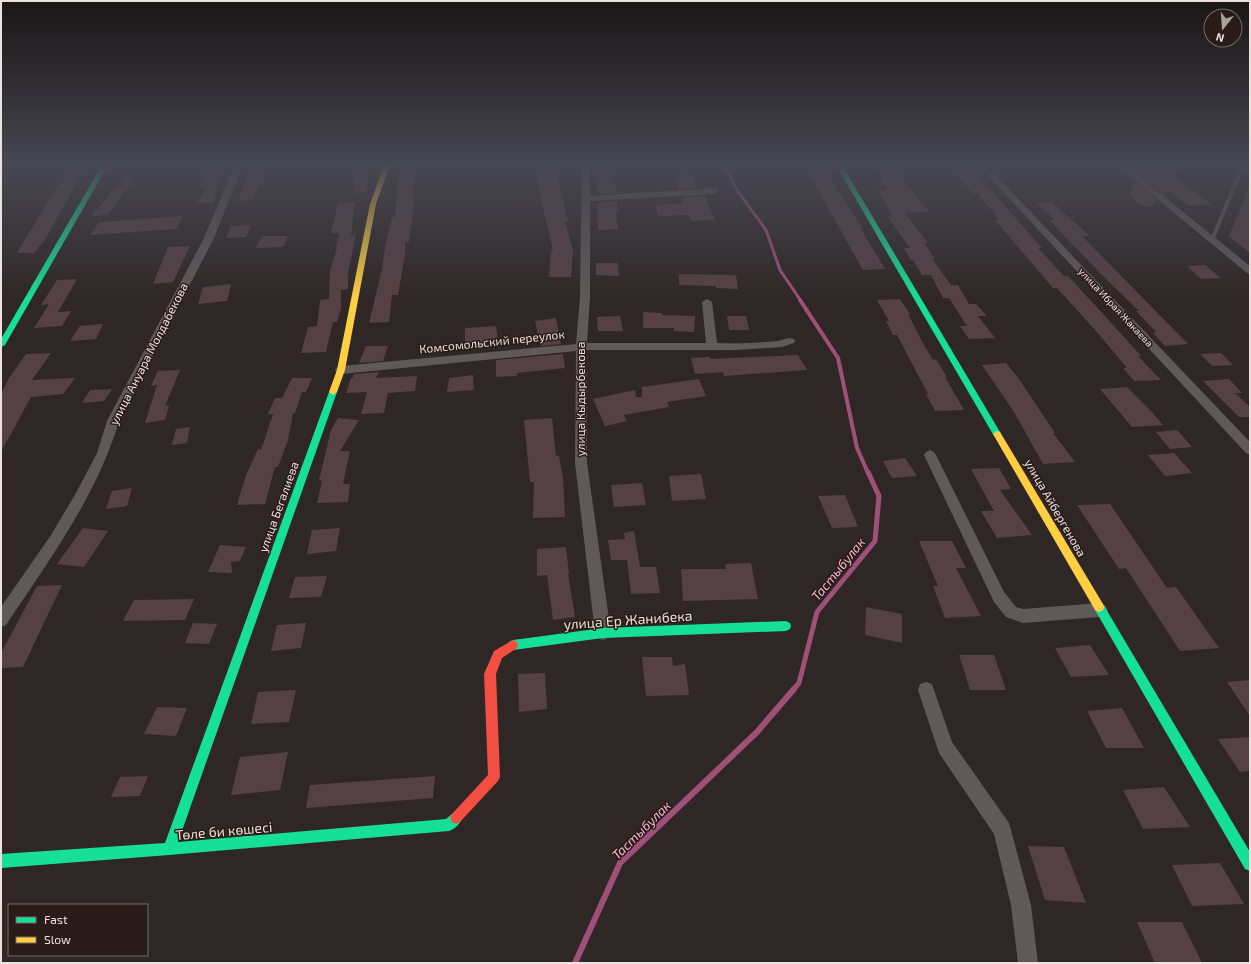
<svg xmlns="http://www.w3.org/2000/svg" width="1251" height="964" viewBox="0 0 1251 964" font-family="'Exo 2',sans-serif">
<style>
.lines{fill:none;stroke-linecap:round;stroke-linejoin:round}
.stream-far3{stroke:#9e5079;stroke-width:3}
.stream-far2{stroke:#9e5079;stroke-width:4}
.stream-far1{stroke:#9e5079;stroke-width:5}
.stream{stroke:#9e5079;stroke-width:6}
.building{fill:#554044}
.lane{stroke:#5f5958;stroke-width:4}
.street{fill:#5f5958;fill-rule:evenodd}
.fast{fill:#16e098;fill-rule:evenodd}
.slow{fill:#ffcf43;fill-rule:evenodd}
.jam{fill:#f24e42;fill-rule:evenodd}
.labels{text-anchor:middle;stroke-width:3;stroke-linejoin:round;paint-order:stroke}
.far-street-label{font-size:10px;fill:#ece1df;stroke:#291b18}
.street-label{font-size:12px;fill:#ece1df;stroke:#291b18}
.water-label{font-size:13px;font-style:italic;fill:#fdb7d9;stroke:#291b18}
.near-street-label{font-size:14px;fill:#ece1df;stroke:#291b18}
</style>
<rect width="100%" height="100%" fill="#2f2726"/>
<g class="lines">
<path class="stream-far3" d="M724 165 737 190 766 230 780 270 801 301"/>
<path class="stream-far2" d="M800 300 838 358 857 448 868 473"/>
<path class="stream-far1" d="M793 690 799 683 817 612 875 541 879 496 868 472"/>
<path class="stream" d="M575 963 620 863 757 732 794 689"/>
</g>
<g class="building">
<path d="M75 165H87L46 238 34 253H17L51 196Z"/>
<path d="M209 165H223L213 203H196L206 187 199 188Z"/>
<path d="M251 165H267L262 184H259L254 199 238 201Z"/>
<path d="M357 165H370L366 192 353 193Z"/>
<path d="M404 165H414L413 197H415L409 242H405V254L398 295H392L389 322 369 323 382 269 385 248 392 217H395L398 181Z"/>
<path d="M537 165H556L557 176 568 221 565 222 573 250 571 277H549L551 250H553L541 199 537 178Z"/>
<path d="M596 165H608L617 193 598 194 596 181H600Z"/>
<path d="M804 165H822L863 229H861L885 269 863 270Z"/>
<path d="M876 165H893L900 176H901L929 212 905 213 928 243H924L935 259H932L951 285H958L969 304H976L987 316H978L995 338 969 339 960 326H967L949 298H943L931 275H922L913 260H911L904 248H910L887 216H892L878 190H887Z"/>
<path d="M948 165H969L1042 248H1038L1064 276H1068L1105 316 1141 356H1138L1161 380 1134 381 1123 368H1127L1096 331 1057 288H1053L995 220 999 219 978 194H973Z"/>
<path d="M1147 165H1181L1175 177 1212 205 1189 206 1166 190 1163 194 1140 176Z"/>
<path d="M128 173 135 178 108 215 91 216Z"/>
<path d="M691 174 697 188 679 189 674 176Z"/>
<path d="M1136 183 1157 200 1152 206H1141L1129 194Z"/>
<path d="M1249 187H1250V253L1229 236Z"/>
<path d="M702 196H705L715 220 691 221 689 215 658 216 655 205 683 203 682 197Z"/>
<path d="M617 201 618 213H616L618 229 598 230 597 204H600V202Z"/>
<path d="M347 202H355L351 236 356 235 348 273V289L341 290V309L337 322H333L326 352 301 353 308 327 317 326 320 300 329 299 330 270 337 248H336L339 233H331L338 203Z"/>
<path d="M1052 202 1090 236H1082L1188 344 1165 346 1153 333 1156 332 1136 311H1139L1108 281 1049 220 1054 219 1037 203Z"/>
<path d="M183 216 176 229 90 235 99 222Z"/>
<path d="M251 225 246 237 226 238 231 226Z"/>
<path d="M262 236H288L283 247 255 248Z"/>
<path d="M190 246 173 282 153 284 168 247Z"/>
<path d="M596 263H618L619 276 596 275Z"/>
<path d="M1205 265 1221 278 1201 279 1187 266Z"/>
<path d="M679 274 736 275 738 289 716 288V286L679 285Z"/>
<path d="M77 279 58 312 71 311 62 326 34 328 49 304 41 305 57 280Z"/>
<path d="M231 284 227 301 198 304 203 287Z"/>
<path d="M900 299 910 314H908L924 345 933 360 936 359 947 377H945L964 410 935 411 926 394H928L897 335H893L886 321H889L877 300Z"/>
<path d="M643 312 662 313V315L695 316 694 332 674 331V328H643Z"/>
<path d="M620 316 623 331H598L597 317Z"/>
<path d="M727 316H746L749 330H729Z"/>
<path d="M556 318 561 344 541 346 535 321Z"/>
<path d="M103 324 96 339 70 341 80 326Z"/>
<path d="M496 326 498 341 465 343V328Z"/>
<path d="M366 346H388L383 361 359 363Z"/>
<path d="M51 353 32 380 75 378 63 394 31 397 1 452V394L9 378 26 354Z"/>
<path d="M1221 353 1233 365 1212 366 1200 354Z"/>
<path d="M563 354 565 368 517 373V376L496 377V360Z"/>
<path d="M798 355 807 370 724 376 723 372 695 374 691 358 710 357V359Z"/>
<path d="M1006 363 1019 379 1055 433H1053L1075 462 1043 464 1014 412 982 365Z"/>
<path d="M180 370 165 406 169 405 165 420 145 423 157 385 151 386 158 371Z"/>
<path d="M379 372 376 378 417 376 415 391 388 393 384 413 361 414 367 392 346 393 351 378 353 377 354 374Z"/>
<path d="M473 375 474 390 447 392 449 378Z"/>
<path d="M292 378H312L306 392H302L295 413H293L288 440 278 467H275L265 504 237 505 246 475 258 449 261 450 273 414H268L275 398H282Z"/>
<path d="M699 379 706 396 667 402 669 407 624 415 627 421 605 426 593 399 635 390 636 397H642V387Z"/>
<path d="M1229 379 1242 393H1235L1250 407V417H1239L1203 381Z"/>
<path d="M1127 387 1150 410 1163 425 1132 427 1100 389Z"/>
<path d="M112 389 104 401 82 403 90 390Z"/>
<path d="M338 418 359 420 340 451H350L343 484H350L348 502 317 503 322 481 319 480 331 430Z"/>
<path d="M552 418 556 456H559L563 478 565 517 533 518 534 482H530L524 420Z"/>
<path d="M190 427 187 443 172 445 176 429Z"/>
<path d="M1177 430 1192 447 1170 449 1156 432Z"/>
<path d="M1174 453 1192 473 1165 476 1148 455Z"/>
<path d="M905 458 917 476 892 478 883 461Z"/>
<path d="M999 468 1011 489 1000 490 1032 535 997 538 981 511H994L971 469Z"/>
<path d="M701 474 706 499 672 501 669 476Z"/>
<path d="M642 483 646 505 614 507 611 485Z"/>
<path d="M132 488 127 506 106 509 112 491Z"/>
<path d="M845 495 858 527 832 528 818 496Z"/>
<path d="M1110 504 1167 588 1176 587 1219 648 1180 651 1126 568 1119 569 1077 505Z"/>
<path d="M83 528 108 531 84 567 57 564Z"/>
<path d="M340 528 336 551 307 554 312 530Z"/>
<path d="M634 531 640 567H656L660 593 631 594 627 560H611L608 540 625 539 624 533Z"/>
<path d="M919 541H952L966 568H956L981 616 945 618 933 586H938Z"/>
<path d="M220 545 246 547 240 561 231 562 232 573 208 572Z"/>
<path d="M566 547 569 574H568L575 617 553 620 547 575 537 576V549Z"/>
<path d="M751 563 758 599 683 601 681 569H726L725 564Z"/>
<path d="M327 576 321 597 289 598 295 577Z"/>
<path d="M62 585 23 667 1 668V653L37 586Z"/>
<path d="M194 599 185 620 123 621 134 600Z"/>
<path d="M866 607 902 614V643L865 635Z"/>
<path d="M193 623 217 624 209 644 185 643Z"/>
<path d="M306 623 301 648 271 651 277 625Z"/>
<path d="M1090 645 1109 675 1071 677 1055 648Z"/>
<path d="M959 655H994L1006 690H970Z"/>
<path d="M642 657H672L673 666 685 664 689 695 646 696Z"/>
<path d="M545 673 547 709 519 712 518 674Z"/>
<path d="M1250 680V716L1227 682Z"/>
<path d="M296 690 289 722 251 724 258 692Z"/>
<path d="M157 707 187 708 176 736 144 734Z"/>
<path d="M1122 708 1144 748H1106L1087 711Z"/>
<path d="M1250 737V771L1240 772 1218 739Z"/>
<path d="M288 752 280 790 231 795 240 757Z"/>
<path d="M148 776 140 796 111 797 120 777Z"/>
<path d="M435 776 433 798 306 808 310 785Z"/>
<path d="M1164 787 1190 827 1143 829 1123 790Z"/>
<path d="M1028 846 1064 847 1086 903 1045 900Z"/>
<path d="M1220 863 1244 904 1192 906 1172 865Z"/>
<path d="M1137 922H1182L1202 963H1155Z"/>
</g>
<g class="lines">
<g class="lane">
<path d="M1132 174 1136 165"/>
<path d="M1212 240 1241 170 1250 169"/>
</g>
<g class="street">
<path d="M235 165H243L213 240 119 421C97 496 49 560 6 625L1 627V607L51 535 76 493 97 453 107 421 203 240Z"/>
<path d="M582 165H590V196L715 188 719 191 715 194 590 201V297L587 343H706L702 302 707 299 712 302 717 343C737 344 758 343 778 341 784 340 788 337 794 339L795 341 794 343 782 347 736 350H586L587 463 611 633 608 638 603 640 598 638 595 633 575 463 576 351 341 374 337 373 335 370 337 367 341 366 576 344 580 297Z"/>
<path d="M978 165H986L1250 442V455L1246 453Z"/>
<path d="M1116 165H1125L1250 266V274L1247 273Z"/>
<path d="M930 450 934 452 936 455 1004 592 1016 607 1023 609 1100 603 1105 605 1108 610 1105 615 1100 617 1023 623 1006 617 994 602 924 455 926 452Z"/>
<path d="M926 682 932 684 934 690 952 742 1009 823 1011 830 1031 905 1038 963H1018L1011 905 994 834 939 753 918 690 920 684Z"/>
</g>
<g class="fast">
<path d="M102 165H108L5 345 1 347V339Z"/>
<path d="M836 165H842L1000 432 1001 434 1000 436H994Z"/>
<path d="M333 389 337 392 178 842 446 819 452 814 456 812 460 814 462 818C460 824 455 829 449 831L169 855 1 868V854L165 843 329 392Z"/>
<path d="M1099 602 1103 604 1250 852V871L1245 869 1095 610 1094 607 1095 604Z"/>
<path d="M786 621 790 623 791 626 790 629 786 631 603 638 513 650 509 648 508 645 509 642 513 640 603 628Z"/>
</g>
<g class="slow">
<path d="M384 165H390L376 204 345 370 337 392 333 395 329 392 337 370 370 204Z"/>
<path d="M997 431 1000 432 1103 604 1104 607 1103 610 1099 612 1095 610 993 434Z"/>
</g>
<path class="jam" d="M513 640 517 642 518 645 517 648 502 658 496 674 500 777 498 781 460 822 456 824 452 822 450 818 452 814 488 775 484 674 494 651Z"/>
</g>
<linearGradient id="sky" x2="0" y2="1"><stop stop-color="#1a1515"/><stop offset="0.55" stop-color="#474752"/><stop offset="1" stop-color="#474752" stop-opacity="0"/></linearGradient>
<rect width="1251" height="300" fill="url(#sky)"/>
<g class="labels">
<g class="far-street-label">
<text transform="translate(1116 307) rotate(47)" y="4">улица Ибрая Жакаева</text>
</g>
<g class="street-label">
<text transform="translate(492 342) rotate(-6)" y="4">Комсомольский переулок</text>
<text transform="translate(149 354) rotate(-63)" y="4">улица Ануара Молдабекова</text>
<text transform="translate(581 399) rotate(-90)" y="4">улица Кыдырбекова</text>
<text transform="translate(279 507) rotate(-70)" y="4">улица Бегалиева</text>
<text transform="translate(1055 508) rotate(60)" y="4">улица Айбергенова</text>
</g>
<g class="water-label">
<text transform="translate(838 569) rotate(-51)" y="5">Тастыбулак</text>
<text transform="translate(641 830) rotate(-45)" y="5">Тастыбулак</text>
</g>
<g class="near-street-label">
<text transform="translate(628 620) rotate(-4)" y="5">улица Ер Жанибека</text>
<text transform="translate(224 831) rotate(-5)" y="5">Төле би көшесі</text>
</g>
</g>
<rect width="1251" height="964" fill="none" stroke="#ece1df" stroke-width="4"/>
<rect x="8" y="904" width="140" height="52" fill="#291b18" stroke="#776a68"/>
<rect x="16" y="917" width="20" height="6" fill="#16e098" stroke="#776a68"/>
<text x="44" y="924" font-size="12" fill="#ece1df">Fast</text>
<rect x="16" y="937" width="20" height="6" fill="#ffcf43" stroke="#776a68"/>
<text x="44" y="944" font-size="12" fill="#ece1df">Slow</text>
<g transform="translate(1223 28) rotate(197)"><circle r="19" fill="#291b18" stroke="#776a68"/>
<path d="M0-3L7 15L0 10L-7 15Z" fill="#aaa09e"/>
<text y="-6" font-size="11" font-weight="bold" text-anchor="middle" fill="#ece1df">N</text>
</g>
</svg>
